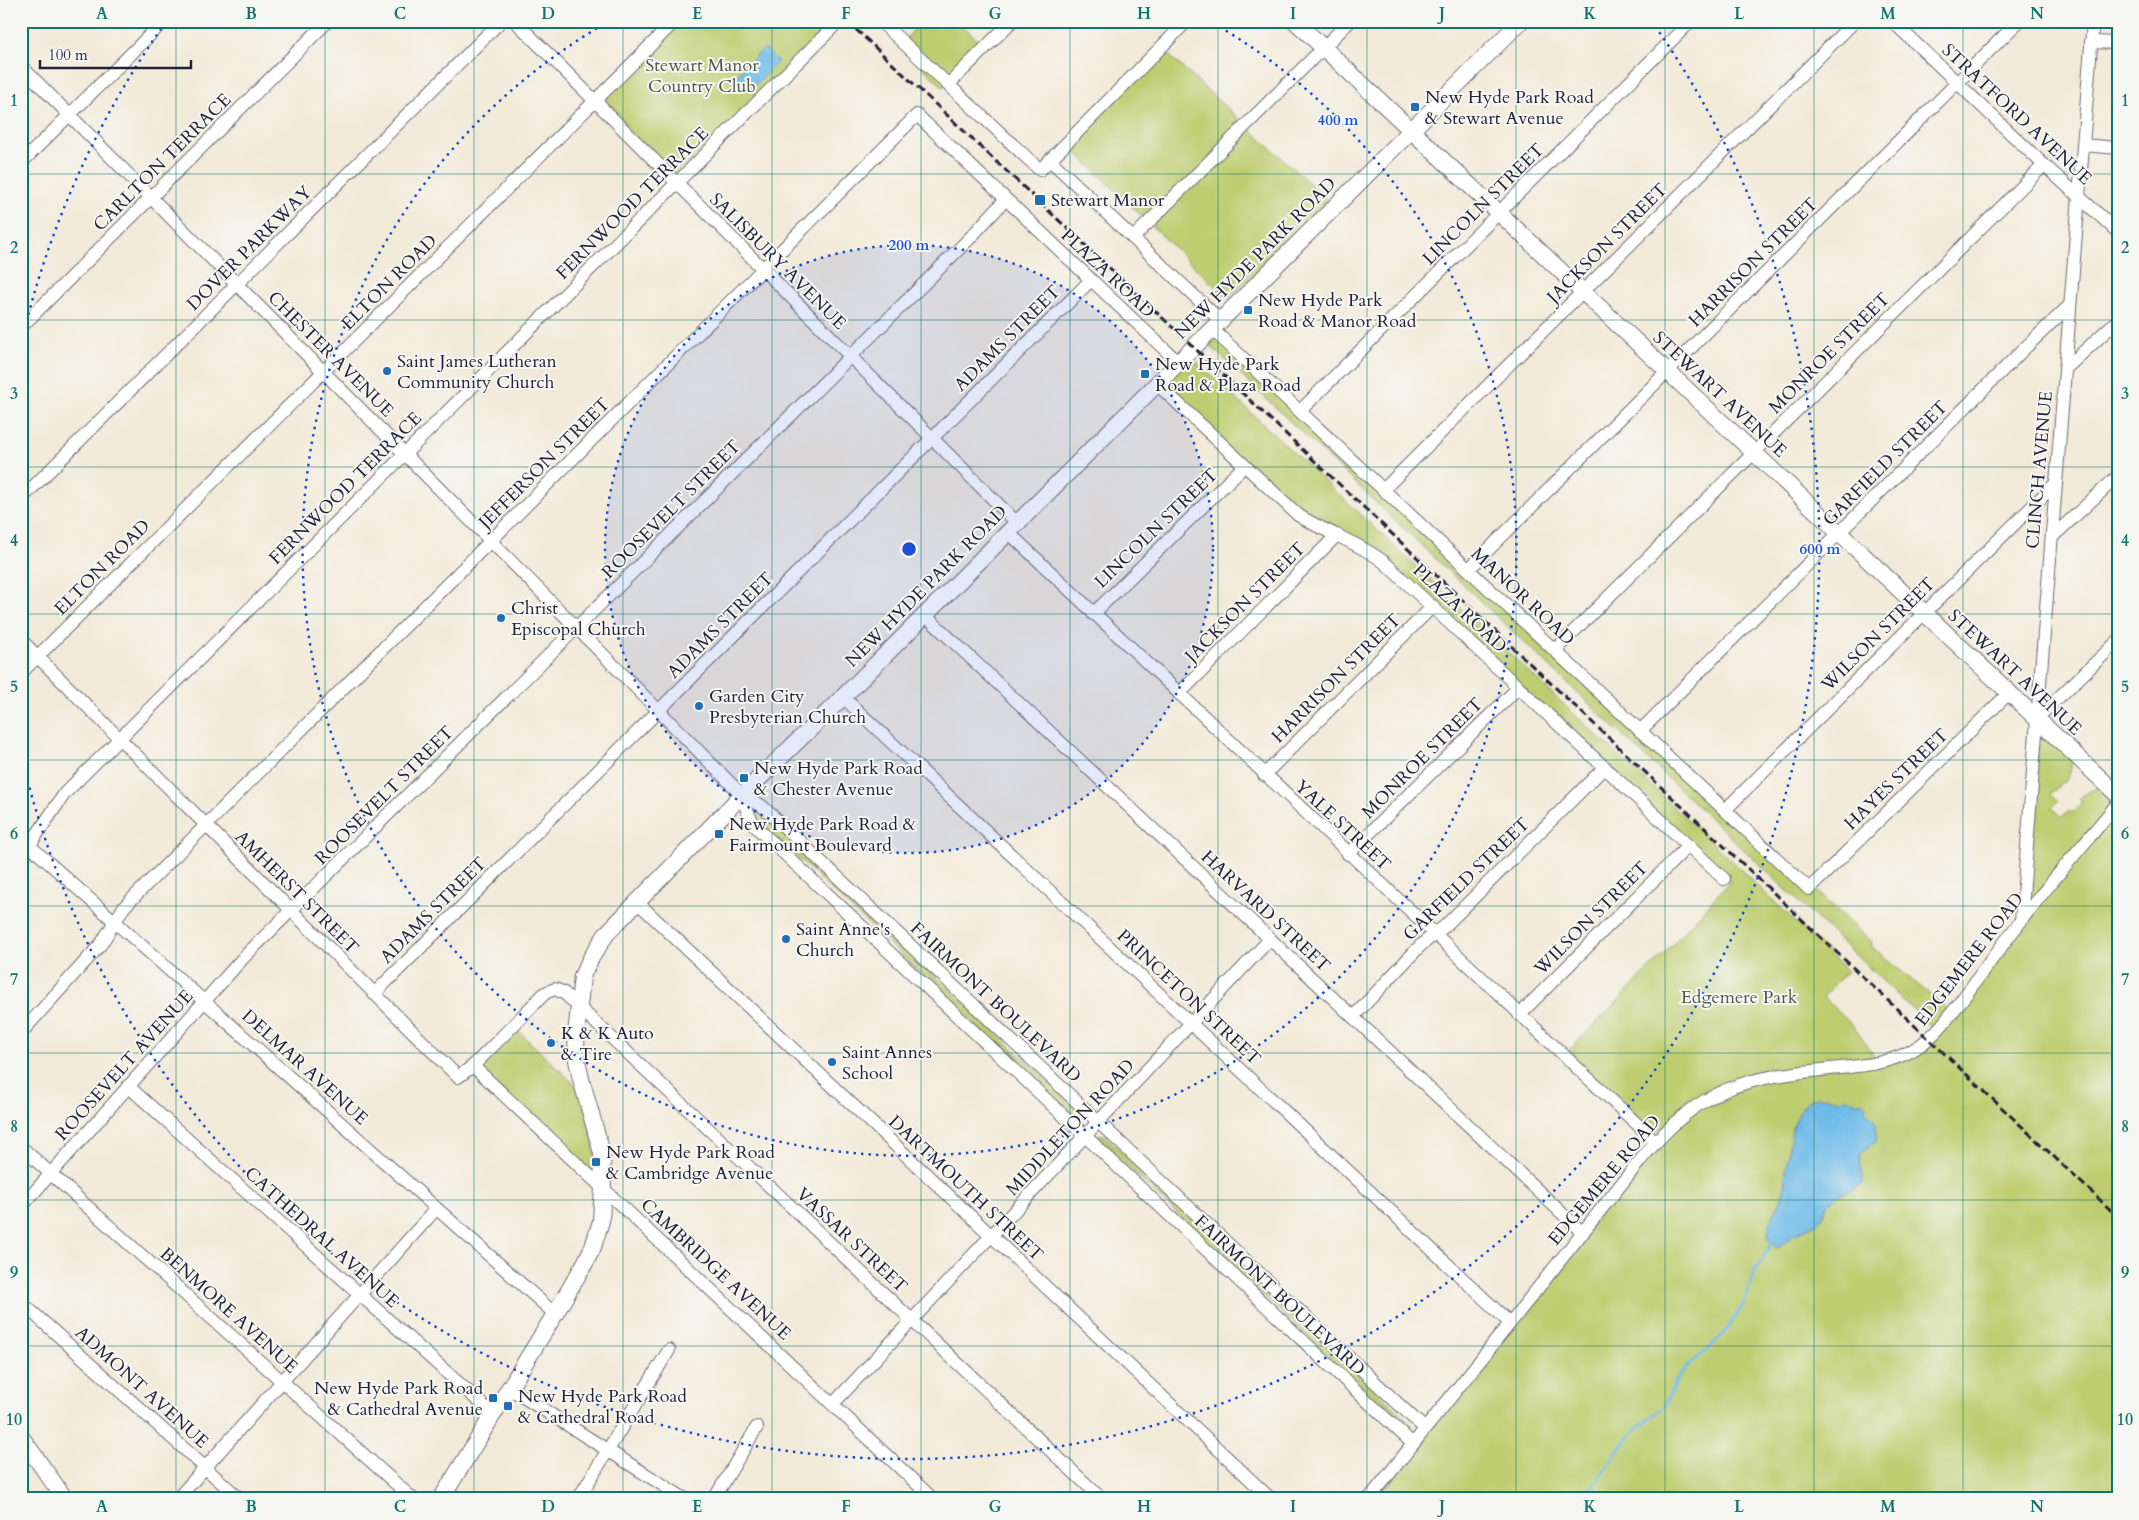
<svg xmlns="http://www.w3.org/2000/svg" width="2139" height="1520" viewBox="0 0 2139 1520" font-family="Cardo,serif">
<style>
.green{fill:#becd6f;stroke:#707855}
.water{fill:#6ebbe8;stroke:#486e92}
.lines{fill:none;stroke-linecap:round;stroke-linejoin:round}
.stream{stroke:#6ebbe8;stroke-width:3}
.minor-casing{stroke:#6b6872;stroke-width:14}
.major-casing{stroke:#6b6872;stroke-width:18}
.minor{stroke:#fff;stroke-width:12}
.major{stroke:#fff;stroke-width:16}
.rail{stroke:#22223b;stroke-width:3;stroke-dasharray:8 4;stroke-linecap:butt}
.grid{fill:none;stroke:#0f766e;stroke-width:1;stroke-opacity:0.55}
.ring{fill:none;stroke:#1d4ed8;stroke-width:2.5;stroke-dasharray:2.5 5}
.poi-dot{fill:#1f6fb2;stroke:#f6f6f2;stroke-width:2}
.labels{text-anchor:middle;stroke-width:4;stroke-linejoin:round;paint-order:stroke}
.park-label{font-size:18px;fill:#51554b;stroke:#f6f6f2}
.poi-label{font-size:18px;fill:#22223b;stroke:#f6f6f2;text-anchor:start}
.street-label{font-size:18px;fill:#22223b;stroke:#f6f6f2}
.centre{fill:#1d4ed8;stroke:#f6f6f2;stroke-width:2.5}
.ring-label{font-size:15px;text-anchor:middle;font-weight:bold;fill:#1d4ed8;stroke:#f6f6f2;stroke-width:4;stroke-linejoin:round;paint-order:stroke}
.neatline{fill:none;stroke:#0f766e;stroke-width:2}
.grid-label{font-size:16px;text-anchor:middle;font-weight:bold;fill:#0f766e}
</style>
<rect width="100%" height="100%" fill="#f6f6f2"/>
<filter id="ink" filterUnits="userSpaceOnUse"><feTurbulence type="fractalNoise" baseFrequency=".02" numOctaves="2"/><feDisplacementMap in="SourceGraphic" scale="10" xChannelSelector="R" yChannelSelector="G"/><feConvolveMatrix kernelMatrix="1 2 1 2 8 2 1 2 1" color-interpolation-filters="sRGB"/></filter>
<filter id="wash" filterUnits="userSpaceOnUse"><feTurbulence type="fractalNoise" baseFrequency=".0096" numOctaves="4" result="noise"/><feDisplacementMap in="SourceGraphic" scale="20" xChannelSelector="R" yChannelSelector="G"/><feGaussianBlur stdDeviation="1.12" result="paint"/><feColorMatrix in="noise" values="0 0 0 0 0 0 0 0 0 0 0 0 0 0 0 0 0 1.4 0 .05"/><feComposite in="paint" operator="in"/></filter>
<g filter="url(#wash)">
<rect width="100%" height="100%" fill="#f2ead8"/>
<g class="green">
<path d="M679 21H832L675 178 600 100Z"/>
<path d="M922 21H958L983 45 943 87 900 45Z"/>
<path d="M1163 50 1329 201 1228 299 1069 146Z"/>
<path d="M1213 331 1873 943 1871 946 1953 1014 2022 921 2039 726 2071 756C2072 768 2071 774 2064 783L2062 782 2051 794 2058 801 2052 807 2062 817 2069 811 2072 813 2083 802 2079 799 2087 792 2103 786 2117 799 2111 808 2118 814V1499H1378L1656 1142 1567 1053 1666 952 1730 881 1376 554 1302 518 1158 386 1189 355 1737 866 1847 971 1823 997 1854 1027 1879 1063C1914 1059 1916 1060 1940 1035L1204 340Z"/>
<path d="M756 808 1084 1115 1083 1120 1079 1122 752 815 751 810Z"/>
<path d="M514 1027 582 1091 601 1181 476 1066Z"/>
<path d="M1099 1134 1104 1135 1413 1425 1408 1430 1404 1428 1097 1138Z"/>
</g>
<g class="water">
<path d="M764 48 778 62 750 90 736 76Z"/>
<path d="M1825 1096 1837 1100 1848 1098 1857 1103 1862 1101 1866 1105 1865 1110C1877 1122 1878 1124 1876 1141L1860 1153C1859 1164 1863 1174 1862 1184L1855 1189 1836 1196 1827 1205 1823 1217 1816 1224 1793 1235 1778 1248C1773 1245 1768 1240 1768 1233 1769 1220 1778 1210 1782 1197 1789 1172 1785 1109 1814 1098 1817 1097 1822 1097 1825 1096Z"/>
</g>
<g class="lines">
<path class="stream" d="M1581 1499 1594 1485 1617 1452 1640 1425 1664 1407 1679 1375 1725 1333 1744 1303 1753 1274 1773 1242"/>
</g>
</g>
<g filter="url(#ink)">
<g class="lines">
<g class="minor-casing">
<g id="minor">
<path d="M515 21 1017 523"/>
<path d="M880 21 1040 170 1187 21"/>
<path d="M1892 21 2044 165 2118 232"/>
<path d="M2091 42 2118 43"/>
<path d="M21 66 742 795 762 806 1424 1428"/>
<path d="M948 85 1012 21"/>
<path d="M2083 145 2118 148"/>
<path d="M1050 160 1220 320"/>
<path d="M21 163 164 21"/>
<path d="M1133 238 1350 21"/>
<path d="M21 327 328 21"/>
<path d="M1212 329 1809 889 2009 693"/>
<path d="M2065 369 2118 320"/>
<path d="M1157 384 1298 515C1326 533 1358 542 1384 562L1724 879"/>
<path d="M1300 411 1691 21"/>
<path d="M1384 489 1855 21"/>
<path d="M21 499 501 21"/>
<path d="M1008 532 1656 1142"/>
<path d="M2052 537 2118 476"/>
<path d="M1469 569 2019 21"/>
<path d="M1093 614 1244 466"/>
<path d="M925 615 1583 1233"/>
<path d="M21 640 458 1077 473 1066 545 993 555 989 564 993 1102 1499"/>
<path d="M1555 650 2044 165"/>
<path d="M21 673 675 21"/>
<path d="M1179 694 1337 535"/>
<path d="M843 697 1510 1323"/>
<path d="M2036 719 2118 641"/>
<path d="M1640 731 2025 348 2070 305"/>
<path d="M1264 775 1433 606"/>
<path d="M742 795 748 813 755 826 1413 1444"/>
<path d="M1725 810 2056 483"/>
<path d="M30 846 555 1314"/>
<path d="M1348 854 1519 687"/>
<path d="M21 858 65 793 833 27"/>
<path d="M637 902 1271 1499"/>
<path d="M2021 921 2093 21"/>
<path d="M374 994 1091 280"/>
<path d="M1519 1015 1688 846"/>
<path d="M1353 1017 1421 945 1445 926 1605 767"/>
<path d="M21 1033 101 944 124 907 917 115 1178 362"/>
<path d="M473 1066 933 1499"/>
<path d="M128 1086 493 1414"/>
<path d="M21 1147 413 1499"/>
<path d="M21 1207 243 958 969 239 1005 200"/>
<path d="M21 1302 240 1499"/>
<path d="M509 1388 685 1499"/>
<path d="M833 1404 1270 939"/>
<path d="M177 1499 436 1209"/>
<path d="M578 1499 669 1350"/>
<path d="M714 1499 757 1427"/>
<path d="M1369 1499 1643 1157C1701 1087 1743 1078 1830 1069 1856 1066 1883 1065 1907 1053 1935 1040 1952 1012 1970 989 1986 967 2003 944 2020 922 2051 881 2085 843 2118 803"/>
</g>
</g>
<g class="major-casing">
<g id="major">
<path d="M1295 21 2118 795"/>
<path d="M21 1437 65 1499"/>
<path d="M441 1499 555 1314 585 1263 593 1247 601 1221 603 1187 602 1153 581 1079 577 1060 576 1036 582 976 591 958 607 933 742 795 843 697 1521 21"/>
</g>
</g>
<use href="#minor" class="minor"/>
<use href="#major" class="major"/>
<path class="rail" d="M847 21 2118 1217"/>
</g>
</g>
<path class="grid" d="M176 21V1499M325 21V1499M474 21V1499M623 21V1499M772 21V1499M921 21V1499M1070 21V1499M1218 21V1499M1367 21V1499M1516 21V1499M1665 21V1499M1814 21V1499M1963 21V1499M21 174H2118M21 320H2118M21 467H2118M21 614H2118M21 760H2118M21 906H2118M21 1053H2118M21 1200H2118M21 1346H2118"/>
<circle cx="909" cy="549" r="304" fill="#1d4ed8" fill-opacity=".12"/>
<g class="ring">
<circle cx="909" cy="549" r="304"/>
<path d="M1213 23A607 607 0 1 1 606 23"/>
<path d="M21 344A911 911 0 0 1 163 26M1655 26A911 911 0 1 1 21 754"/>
</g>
<g class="poi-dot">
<rect x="1410" y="102" width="10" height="10" rx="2.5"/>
<rect x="1034" y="194" width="12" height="12" rx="2.5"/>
<rect x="1243" y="305" width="10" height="10" rx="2.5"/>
<circle cx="387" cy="371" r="5"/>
<rect x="1140" y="369" width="10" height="10" rx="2.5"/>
<circle cx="501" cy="618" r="5"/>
<circle cx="699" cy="706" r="5"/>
<rect x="739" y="773" width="10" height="10" rx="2.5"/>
<rect x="714" y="829" width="10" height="10" rx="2.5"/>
<circle cx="786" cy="939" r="5"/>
<circle cx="551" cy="1043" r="5"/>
<circle cx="832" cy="1062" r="5"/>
<rect x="591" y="1157" width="10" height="10" rx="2.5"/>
<rect x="488" y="1393" width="10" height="10" rx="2.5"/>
<rect x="503" y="1401" width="10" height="10" rx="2.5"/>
</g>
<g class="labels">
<g class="park-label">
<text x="702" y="71">Stewart Manor<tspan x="702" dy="21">Country Club</tspan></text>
<text x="1739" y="1003">Edgemere Park</text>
</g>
<g class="poi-label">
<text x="1425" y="103">New Hyde Park Road<tspan x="1425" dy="21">&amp; Stewart Avenue</tspan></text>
<text x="1051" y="206">Stewart Manor</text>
<text x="1258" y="306">New Hyde Park<tspan x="1258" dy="21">Road &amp; Manor Road</tspan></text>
<text x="397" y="367">Saint James Lutheran<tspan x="397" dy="21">Community Church</tspan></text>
<text x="1155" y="370">New Hyde Park<tspan x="1155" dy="21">Road &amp; Plaza Road</tspan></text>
<text x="511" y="614">Christ<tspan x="511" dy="21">Episcopal Church</tspan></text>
<text x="709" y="702">Garden City<tspan x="709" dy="21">Presbyterian Church</tspan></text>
<text x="754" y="774">New Hyde Park Road<tspan x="754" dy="21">&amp; Chester Avenue</tspan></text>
<text x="729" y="830">New Hyde Park Road &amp;<tspan x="729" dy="21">Fairmount Boulevard</tspan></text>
<text x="796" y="935">Saint Anne's<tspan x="796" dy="21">Church</tspan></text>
<text x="561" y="1039">K &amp; K Auto<tspan x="561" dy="21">&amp; Tire</tspan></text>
<text x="842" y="1058">Saint Annes<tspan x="842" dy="21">School</tspan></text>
<text x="606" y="1158">New Hyde Park Road<tspan x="606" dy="21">&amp; Cambridge Avenue</tspan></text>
<text x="483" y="1394" text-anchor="end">New Hyde Park Road<tspan x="483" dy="21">&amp; Cathedral Avenue</tspan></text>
<text x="518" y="1402">New Hyde Park Road<tspan x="518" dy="21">&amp; Cathedral Road</tspan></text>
</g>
<g class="street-label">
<text transform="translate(2017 114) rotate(43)" y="6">STRATFORD AVENUE</text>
<text transform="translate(162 162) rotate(-45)" y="6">CARLTON TERRACE</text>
<text transform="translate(632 203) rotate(-45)" y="6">FERNWOOD TERRACE</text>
<text transform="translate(1483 204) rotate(-45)" y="6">LINCOLN STREET</text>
<text transform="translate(1607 243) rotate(-45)" y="6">JACKSON STREET</text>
<text transform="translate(249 248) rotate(-45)" y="6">DOVER PARKWAY</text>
<text transform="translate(1255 258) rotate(-45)" y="6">NEW HYDE PARK ROAD</text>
<text transform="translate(778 261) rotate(45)" y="6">SALISBURY AVENUE</text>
<text transform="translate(1753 262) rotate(-45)" y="6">HARRISON STREET</text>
<text transform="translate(1108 273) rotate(43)" y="6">PLAZA ROAD</text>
<text transform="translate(389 282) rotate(-45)" y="6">ELTON ROAD</text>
<text transform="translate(1007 338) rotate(-45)" y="6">ADAMS STREET</text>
<text transform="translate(1829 353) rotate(-45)" y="6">MONROE STREET</text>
<text transform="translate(331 354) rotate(45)" y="6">CHESTER AVENUE</text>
<text transform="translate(1720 394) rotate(43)" y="6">STEWART AVENUE</text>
<text transform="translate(544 463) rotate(-45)" y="6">JEFFERSON STREET</text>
<text transform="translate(1885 463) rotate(-45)" y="6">GARFIELD STREET</text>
<text transform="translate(2039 470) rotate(-85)" y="6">CLINCH AVENUE</text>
<text transform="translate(345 488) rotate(-45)" y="6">FERNWOOD TERRACE</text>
<text transform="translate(671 509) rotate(-45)" y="6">ROOSEVELT STREET</text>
<text transform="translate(1156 528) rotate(-44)" y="6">LINCOLN STREET</text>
<text transform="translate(102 567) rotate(-45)" y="6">ELTON ROAD</text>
<text transform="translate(926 586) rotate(-45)" y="6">NEW HYDE PARK ROAD</text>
<text transform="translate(1523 596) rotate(43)" y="6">MANOR ROAD</text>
<text transform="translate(1245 602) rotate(-45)" y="6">JACKSON STREET</text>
<text transform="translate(1460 608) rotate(43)" y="6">PLAZA ROAD</text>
<text transform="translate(720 625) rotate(-45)" y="6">ADAMS STREET</text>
<text transform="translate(1878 634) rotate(-45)" y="6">WILSON STREET</text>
<text transform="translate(2015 672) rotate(43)" y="6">STEWART AVENUE</text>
<text transform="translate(1336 678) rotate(-45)" y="6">HARRISON STREET</text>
<text transform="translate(1422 758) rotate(-45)" y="6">MONROE STREET</text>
<text transform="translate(1896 779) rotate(-44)" y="6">HAYES STREET</text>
<text transform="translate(384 795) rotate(-45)" y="6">ROOSEVELT STREET</text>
<text transform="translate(1343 825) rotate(43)" y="6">YALE STREET</text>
<text transform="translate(1466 879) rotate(-44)" y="6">GARFIELD STREET</text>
<text transform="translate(297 892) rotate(45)" y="6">AMHERST STREET</text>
<text transform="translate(433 910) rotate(-45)" y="6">ADAMS STREET</text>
<text transform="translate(1266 911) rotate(43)" y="6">HARVARD STREET</text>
<text transform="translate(1591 918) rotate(-45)" y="6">WILSON STREET</text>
<text transform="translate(1969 959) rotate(-52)" y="6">EDGEMERE ROAD</text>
<text transform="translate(1189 997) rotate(43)" y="6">PRINCETON STREET</text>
<text transform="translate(996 1002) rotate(43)" y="6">FAIRMONT BOULEVARD</text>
<text transform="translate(124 1065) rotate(-48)" y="6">ROOSEVELT AVENUE</text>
<text transform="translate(305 1067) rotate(42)" y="6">DELMAR AVENUE</text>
<text transform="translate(1070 1127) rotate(-47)" y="6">MIDDLETON ROAD</text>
<text transform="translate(1604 1180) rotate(-50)" y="6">EDGEMERE ROAD</text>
<text transform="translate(966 1188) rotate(43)" y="6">DARTMOUTH STREET</text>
<text transform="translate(322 1237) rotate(42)" y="6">CATHEDRAL AVENUE</text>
<text transform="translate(852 1240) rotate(43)" y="6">VASSAR STREET</text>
<text transform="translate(716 1269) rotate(43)" y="6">CAMBRIDGE AVENUE</text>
<text transform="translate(1280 1295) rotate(43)" y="6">FAIRMONT BOULEVARD</text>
<text transform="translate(229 1310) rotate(42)" y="6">BENMORE AVENUE</text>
<text transform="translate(142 1387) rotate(42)" y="6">ADMONT AVENUE</text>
</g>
</g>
<circle cx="909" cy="549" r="8" class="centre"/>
<g class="ring-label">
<text x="1338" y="125">400 m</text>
<text x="909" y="250">200 m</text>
<text x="1820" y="554">600 m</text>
</g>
<rect width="2139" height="1520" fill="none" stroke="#f6f6f2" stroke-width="55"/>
<path d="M40 60v8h151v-8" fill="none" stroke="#22223b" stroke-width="2.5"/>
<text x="48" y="60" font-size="15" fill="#22223b" stroke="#f6f6f2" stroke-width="4" paint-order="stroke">100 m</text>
<rect x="28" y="28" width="2084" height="1464" class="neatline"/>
<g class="grid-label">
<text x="102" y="19">A</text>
<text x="251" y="19">B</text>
<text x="400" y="19">C</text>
<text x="548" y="19">D</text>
<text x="697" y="19">E</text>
<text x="846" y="19">F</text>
<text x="995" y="19">G</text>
<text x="1144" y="19">H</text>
<text x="1293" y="19">I</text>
<text x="1442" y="19">J</text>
<text x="1590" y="19">K</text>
<text x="1739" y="19">L</text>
<text x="1888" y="19">M</text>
<text x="2037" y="19">N</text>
<text x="14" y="106">1</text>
<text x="2125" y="106">1</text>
<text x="14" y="253">2</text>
<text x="2125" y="253">2</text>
<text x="14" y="399">3</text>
<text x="2125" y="399">3</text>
<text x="14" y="546">4</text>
<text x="2125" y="546">4</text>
<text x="14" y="692">5</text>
<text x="2125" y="692">5</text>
<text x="14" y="839">6</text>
<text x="2125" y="839">6</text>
<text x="14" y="985">7</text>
<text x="2125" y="985">7</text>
<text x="14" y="1132">8</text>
<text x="2125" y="1132">8</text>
<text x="14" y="1278">9</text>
<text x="2125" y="1278">9</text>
<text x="14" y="1425">10</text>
<text x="2125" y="1425">10</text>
<text x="102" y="1512">A</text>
<text x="251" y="1512">B</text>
<text x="400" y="1512">C</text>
<text x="548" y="1512">D</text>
<text x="697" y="1512">E</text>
<text x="846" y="1512">F</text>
<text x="995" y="1512">G</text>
<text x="1144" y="1512">H</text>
<text x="1293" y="1512">I</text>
<text x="1442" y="1512">J</text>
<text x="1590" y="1512">K</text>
<text x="1739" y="1512">L</text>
<text x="1888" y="1512">M</text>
<text x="2037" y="1512">N</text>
</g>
</svg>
